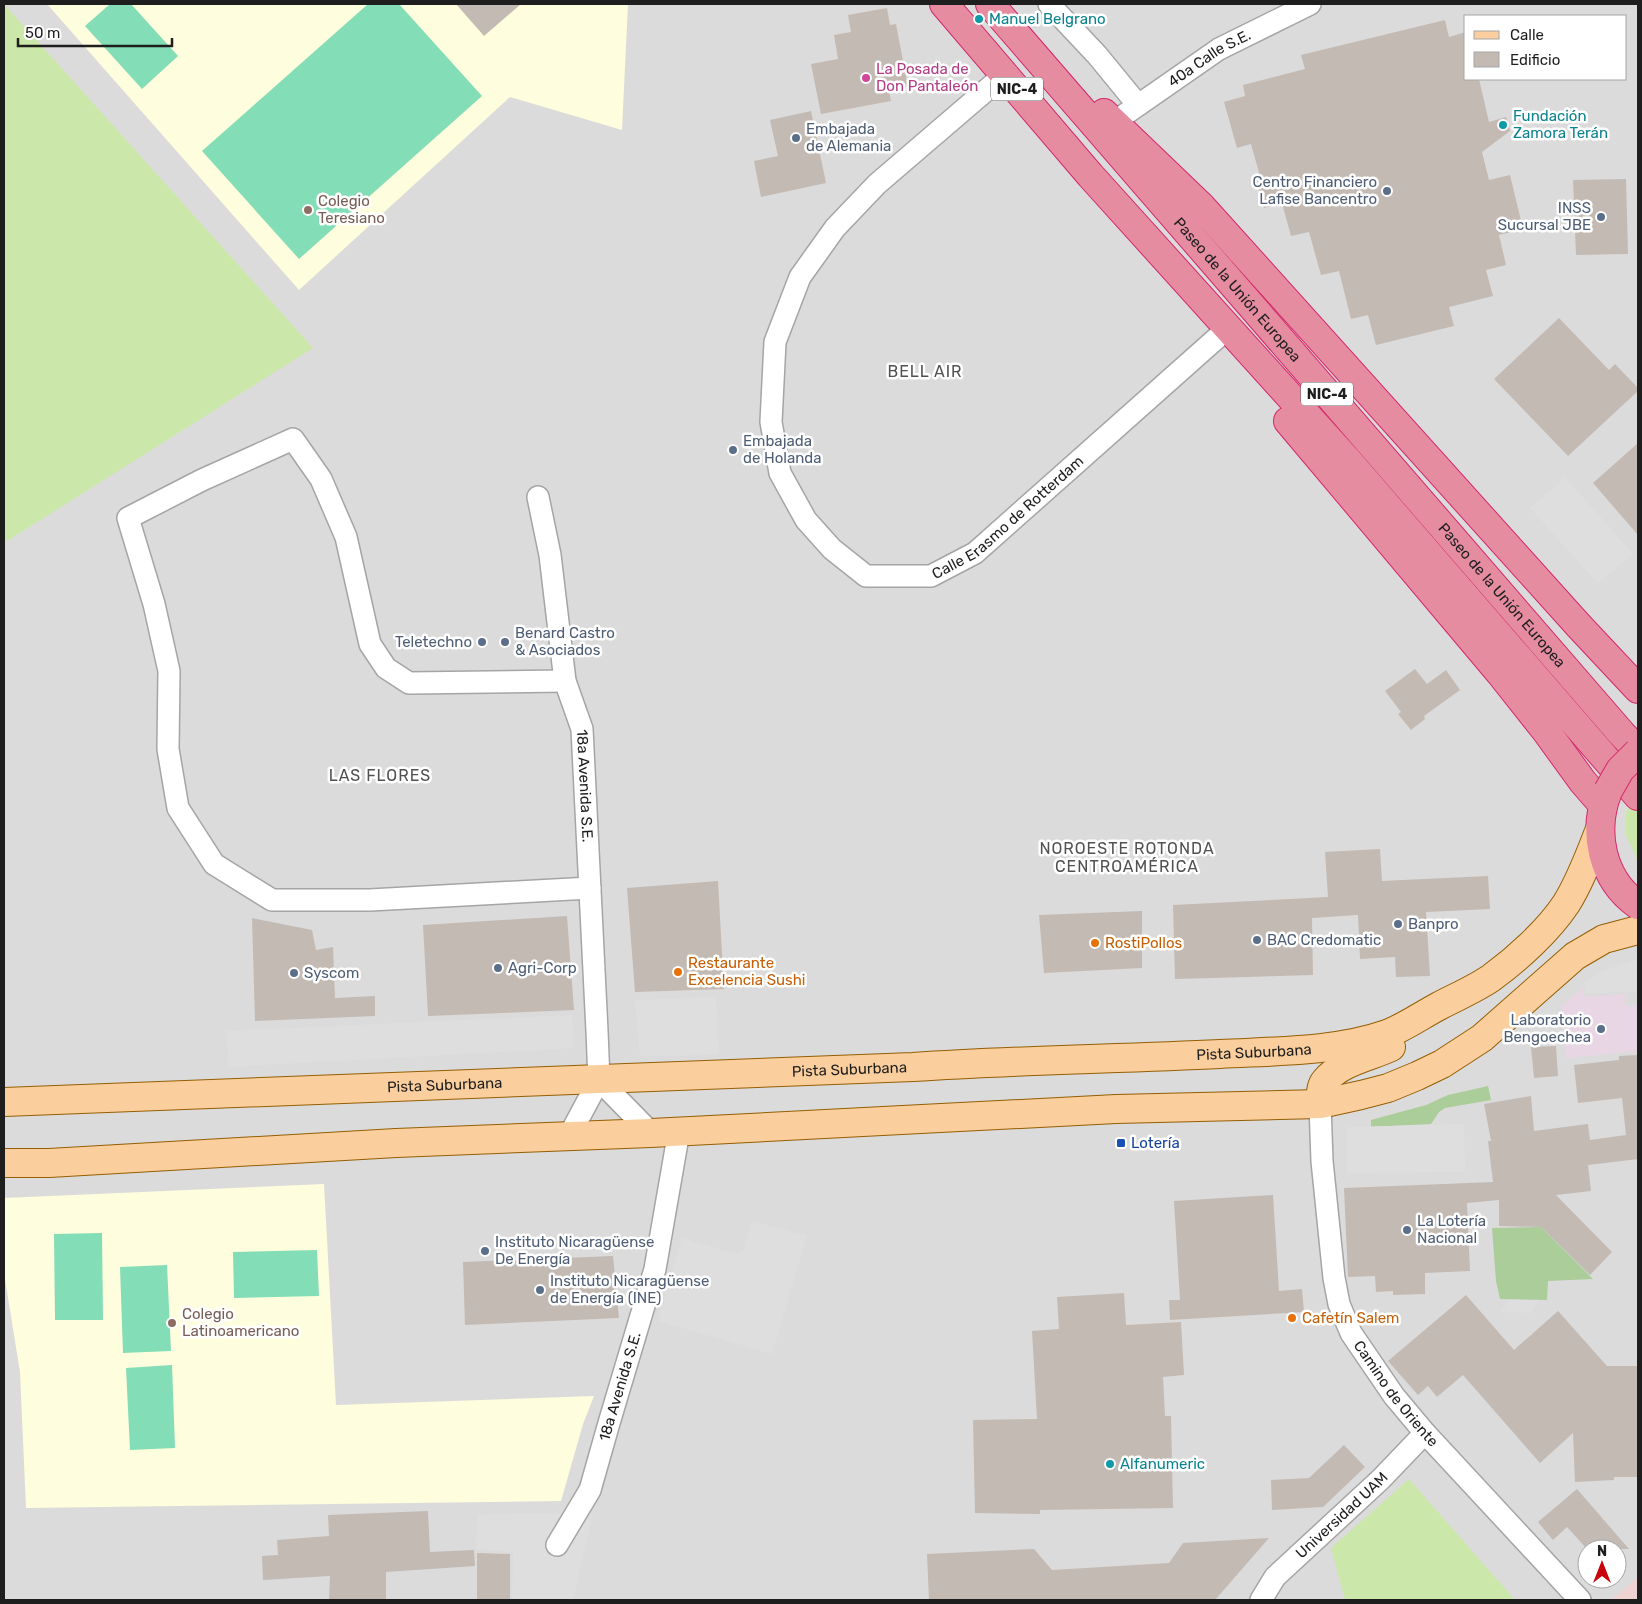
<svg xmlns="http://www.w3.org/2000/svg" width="1642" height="1604" viewBox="0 0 1642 1604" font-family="Rubik,sans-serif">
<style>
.residential{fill:#dcdbdb;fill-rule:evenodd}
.commercial{fill:#efd3d3}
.industrial{fill:#e8d6e5}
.education{fill:#fefddd}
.grass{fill:#cbe8aa}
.forest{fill:#abcd99}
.pitch{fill:#83ddb6}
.parking{fill:#dedede}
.building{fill:#c3bab3}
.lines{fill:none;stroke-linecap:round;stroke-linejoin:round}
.street-casing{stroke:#a5a5a5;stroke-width:24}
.primary-casing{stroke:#955e03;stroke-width:30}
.highway-casing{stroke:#d6276b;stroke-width:30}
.street{stroke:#fff;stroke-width:21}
.primary{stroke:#face9d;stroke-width:28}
.highway{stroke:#e58ca1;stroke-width:28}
.highway-bridge-casing{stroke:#d6276b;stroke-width:30;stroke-linecap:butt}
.highway-bridge{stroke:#e58ca1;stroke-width:28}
.culture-dot{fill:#0f9aa8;stroke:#fff;stroke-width:2}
.hotel-dot{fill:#d1479c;stroke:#fff;stroke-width:2}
.service-dot{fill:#5c6f8a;stroke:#fff;stroke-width:2}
.education-dot{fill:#8d6e63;stroke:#fff;stroke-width:2}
.food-dot{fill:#e8710a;stroke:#fff;stroke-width:2}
.transit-dot{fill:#1a4fb4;stroke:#fff;stroke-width:2}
.labels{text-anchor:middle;stroke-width:5;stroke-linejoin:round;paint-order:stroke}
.shield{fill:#fff;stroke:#626262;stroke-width:1}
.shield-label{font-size:14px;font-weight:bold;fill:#1e1e1e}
.culture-label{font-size:15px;fill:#0d838f;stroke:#fff;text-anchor:start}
.street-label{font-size:15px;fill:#1e1e1e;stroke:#fff}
.hotel-label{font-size:15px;fill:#b23c85;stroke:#fff;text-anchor:start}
.service-label{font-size:15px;fill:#4e5e75;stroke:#fff;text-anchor:start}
.education-label{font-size:15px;fill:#785e54;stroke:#fff;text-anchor:start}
.food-label{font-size:15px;fill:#c56008;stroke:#fff;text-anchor:start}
.transit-label{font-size:15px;fill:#164399;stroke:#fff;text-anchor:start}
.neighbourhood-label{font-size:16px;letter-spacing:1px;fill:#515151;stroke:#fff}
</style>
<rect width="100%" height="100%" fill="#efeae4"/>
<path class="residential" d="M4 4H1638V1600H4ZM1466 16H1626V79H1466ZM1587 1549H1617V1579H1587Z"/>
<path class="commercial" d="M1638 1577V1600H1611Z"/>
<path class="industrial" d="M1583 988 1585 997 1625 994V1006L1638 1005V1051L1566 1058 1562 1006Z"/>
<g class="education">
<path d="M47 4H628L622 130 510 97 299 290Z"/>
<path d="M324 1184 336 1405 594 1396 583 1424 561 1501 26 1508 20 1372 4 1273V1198Z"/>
</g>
<g class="grass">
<path d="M4 4 313 348 4 543Z"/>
<path d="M1636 793 1638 796V862L1626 835V813Z"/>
<path d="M1409 1479 1515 1600H1345L1331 1548Z"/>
</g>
<g class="forest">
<path d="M1488 1086 1491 1100 1445 1108 1439 1112 1431 1124 1371 1127V1120L1426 1105 1448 1095Z"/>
<path d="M1541 1227 1593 1279 1548 1281 1547 1300 1500 1299 1496 1281 1492 1228Z"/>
</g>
<g class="pitch">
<path d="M110 4H131L178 56 142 89 85 26Z"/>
<path d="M368 4H399L482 96 299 259 202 151Z"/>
<path d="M102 1233 103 1320H55L54 1234Z"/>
<path d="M317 1250 319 1296 234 1298 233 1252Z"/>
<path d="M167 1265 171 1351 123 1353 120 1267Z"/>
<path d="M172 1365 175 1448 130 1450 126 1368Z"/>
</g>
<g class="parking">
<path d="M1565 477 1633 554 1598 584 1530 508Z"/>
<path d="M1638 959V991L1586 994 1583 983 1604 970Z"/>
<path d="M716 997 719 1055 640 1056 635 1000Z"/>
<path d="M572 1015 574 1048 229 1067 226 1031Z"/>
<path d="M1464 1124 1465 1172 1347 1173V1127Z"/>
<path d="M752 1221 807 1236 772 1354 658 1321 682 1238 737 1254 744 1249Z"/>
<path d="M1509 1300H1539L1531 1313 1501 1312Z"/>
<path d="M593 1513 573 1600H512L513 1552 476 1549 478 1514Z"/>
</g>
<g class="building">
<path d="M456 4H521L484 36Z"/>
<path d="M887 8 890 25 896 24 908 87 889 91 891 101 821 114 811 64 838 59 834 35 851 32 848 15Z"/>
<path d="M1445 20 1449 37 1466 32V79H1479L1489 122 1506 117 1510 131 1482 152 1489 180 1510 175 1523 229 1499 235 1506 265 1486 270 1493 296 1449 307 1454 326 1376 345 1368 315 1351 319 1339 271 1321 275 1309 232 1291 236 1282 203 1264 208 1256 178 1260 176 1251 144 1237 148 1224 102 1245 96 1243 85 1305 69 1301 55Z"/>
<path d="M811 111 826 183 761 197 754 161 778 156 770 120Z"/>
<path d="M1626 179 1628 254 1576 255 1573 180Z"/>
<path d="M1559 318 1609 370 1615 364 1638 388V391L1568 456 1494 379Z"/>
<path d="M1638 443V535L1593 483Z"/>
<path d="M1415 669 1427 684 1446 670 1460 690 1424 716 1425 719 1411 730 1398 714 1401 712 1385 691Z"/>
<path d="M1380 849 1382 881 1488 876 1490 909 1426 912 1430 976 1396 977 1395 957 1360 959 1358 915 1312 918 1313 975 1175 979 1173 905 1328 897 1325 852Z"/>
<path d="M718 881 724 989 635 992 627 888Z"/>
<path d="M1142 911V968L1044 973 1039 915Z"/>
<path d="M567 916 574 1010 428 1016 423 925Z"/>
<path d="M252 918 312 930 316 950 333 947 335 998 375 996V1016L255 1021Z"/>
<path d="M1556 1046 1558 1076 1534 1078 1531 1047Z"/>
<path d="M1638 1055V1159L1588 1165 1591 1191 1556 1195 1612 1252 1590 1275 1541 1227 1499 1226V1200L1467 1203 1470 1271 1425 1273V1294L1393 1295V1291L1376 1292 1375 1276 1348 1277 1344 1188 1493 1182 1488 1141H1491L1484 1104 1531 1096 1534 1131 1588 1124 1590 1140 1626 1135 1622 1098 1578 1103 1574 1065 1619 1060V1056Z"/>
<path d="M1273 1195 1279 1291 1302 1289 1304 1312 1170 1320 1169 1300H1180L1174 1201Z"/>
<path d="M613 1256 619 1318 465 1325 463 1262Z"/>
<path d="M1124 1293 1126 1325 1181 1322 1184 1375 1163 1377 1165 1416H1171L1173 1508 1040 1510V1514L975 1513 973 1420 1037 1419 1032 1331 1059 1329 1057 1297Z"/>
<path d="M1466 1295 1514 1350 1558 1311 1607 1366H1638V1477H1614V1480L1575 1482 1573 1433 1540 1463 1463 1375 1437 1397 1428 1386 1418 1395 1388 1361Z"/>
<path d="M1344 1445 1365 1467 1323 1507 1272 1510 1271 1480 1309 1478Z"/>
<path d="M1577 1489 1629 1549H1587L1567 1527 1553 1540 1538 1522Z"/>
<path d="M428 1511 430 1552 474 1550 475 1566 386 1572V1600H329L330 1576 263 1580 262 1556 278 1555 277 1540 329 1536 328 1515Z"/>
<path d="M1269 1538 1215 1600H929L927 1554 1034 1549 1052 1570 1169 1563 1183 1543Z"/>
<path d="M477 1553 510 1554V1600H477Z"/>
</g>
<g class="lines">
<g class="street-casing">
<g id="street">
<path d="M1049 4 1097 55 1138 105"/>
<path id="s1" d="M1004 75 877 184 835 228 800 277 775 342 771 422 780 473 806 520 832 549 866 576H931L975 553 1218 337"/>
<path id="s2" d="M1114 122 1219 49 1310 4"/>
<path id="s3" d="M538 497 550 555 565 681 582 729 597 1031 599 1080 569 1136"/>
<path d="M565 681 409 683 386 668 370 644 346 537 321 479 293 439 202 480 128 518 154 604 169 671 168 749 178 808 214 864 272 900H370L590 888"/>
<path d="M599 1080 651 1133"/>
<path id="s4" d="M1320 1104 1322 1161 1334 1278 1339 1304 1351 1333 1394 1396 1425 1433 1580 1600"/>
<path id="s5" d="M557 1545 590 1490 609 1423 655 1269 679 1131"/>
<path id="s6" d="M1261 1600 1275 1577 1381 1479 1425 1433"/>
</g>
</g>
<g class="primary-casing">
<g id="primary">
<path id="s7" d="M4 1102 913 1067C1015 1060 1118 1059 1220 1054 1274 1051 1336 1052 1387 1034 1405 1027 1422 1015 1439 1006 1456 997 1475 989 1491 978 1517 959 1548 931 1566 904 1581 880 1590 854 1600 829"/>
<path d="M1320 1104C1321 1096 1320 1087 1325 1081 1340 1062 1370 1057 1391 1047"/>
<path d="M4 1163H49L396 1143 651 1133 1116 1109 1320 1104 1361 1095 1388 1088 1417 1076 1442 1064 1482 1038 1575 956 1604 939 1638 930"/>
</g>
</g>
<g class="highway-casing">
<g id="highway">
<path d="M944 4 1090 175 1349 462 1638 796"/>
<path id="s8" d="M990 4 1622 734 1638 751"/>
<path d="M1104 113 1201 206 1579 626 1638 689"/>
<path d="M1288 421 1500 673 1546 731 1583 782 1603 805"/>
<path d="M1608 791C1592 831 1601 879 1638 905"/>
</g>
</g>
<use href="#street" class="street"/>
<use href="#primary" class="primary"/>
<use href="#highway" class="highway"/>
<g class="highway-bridge-casing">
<path id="highway-bridge" d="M1608 791 1620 770 1638 752"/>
</g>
<use href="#highway-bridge" class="highway-bridge"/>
</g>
<g class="culture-dot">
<circle cx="979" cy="19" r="5"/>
<circle cx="1503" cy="125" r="5"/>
<circle cx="1110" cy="1464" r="5"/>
</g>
<circle class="hotel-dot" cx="866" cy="78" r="5"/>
<g class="service-dot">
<circle cx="796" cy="138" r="5"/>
<circle cx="1387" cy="191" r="5"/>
<circle cx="1601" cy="217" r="5"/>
<circle cx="733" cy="450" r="5"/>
<circle cx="482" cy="642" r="5"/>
<circle cx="505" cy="642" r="5"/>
<circle cx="1398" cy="924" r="5"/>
<circle cx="1257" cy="940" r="5"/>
<circle cx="498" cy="968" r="5"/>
<circle cx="294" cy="973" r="5"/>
<circle cx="1601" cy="1029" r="5"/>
<circle cx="1407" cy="1230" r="5"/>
<circle cx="485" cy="1251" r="5"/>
<circle cx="540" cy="1290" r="5"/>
</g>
<g class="education-dot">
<circle cx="308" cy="210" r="5"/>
<circle cx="172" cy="1323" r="5"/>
</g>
<g class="food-dot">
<circle cx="1095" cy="943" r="5"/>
<circle cx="678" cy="972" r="5"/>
<circle cx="1292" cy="1318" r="5"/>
</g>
<rect class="transit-dot" x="1116" y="1138" width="10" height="10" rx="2.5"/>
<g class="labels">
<g class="shield">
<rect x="991" y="77.5" width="52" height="23" rx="4"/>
<rect x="1301" y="382.5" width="52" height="23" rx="4"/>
</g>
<g class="shield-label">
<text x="1017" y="94">NIC-4</text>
<text x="1327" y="399">NIC-4</text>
</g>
<g class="culture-label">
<text x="989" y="24">Manuel Belgrano</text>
<text x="1513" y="121">Fundación<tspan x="1513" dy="17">Zamora Terán</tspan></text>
<text x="1120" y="1469">Alfanumeric</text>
</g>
<g class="street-label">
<text dy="5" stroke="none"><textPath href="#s2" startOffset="115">40a Calle S.E.</textPath></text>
<text dy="5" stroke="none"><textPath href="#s8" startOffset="378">Paseo de la Unión Europea</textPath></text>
<text dy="5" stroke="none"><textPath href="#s1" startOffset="788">Calle Erasmo de Rotterdam</textPath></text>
<text dy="5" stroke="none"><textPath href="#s8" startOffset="782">Paseo de la Unión Europea</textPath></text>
<text dy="5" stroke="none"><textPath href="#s3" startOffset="294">18a Avenida S.E.</textPath></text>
<text dy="5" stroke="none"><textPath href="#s7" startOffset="1251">Pista Suburbana</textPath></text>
<text dy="5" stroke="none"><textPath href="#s7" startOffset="846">Pista Suburbana</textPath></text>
<text dy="5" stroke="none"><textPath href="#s7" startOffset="441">Pista Suburbana</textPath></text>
<text dy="5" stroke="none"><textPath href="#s5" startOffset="172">18a Avenida S.E.</textPath></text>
<text dy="5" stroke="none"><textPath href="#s4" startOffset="308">Camino de Oriente</textPath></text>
<text dy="5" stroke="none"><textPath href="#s6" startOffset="118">Universidad UAM</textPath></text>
</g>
<g class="hotel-label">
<text x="876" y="74">La Posada de<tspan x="876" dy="17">Don Pantaleón</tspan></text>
</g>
<g class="service-label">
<text x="806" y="134">Embajada<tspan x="806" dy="17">de Alemania</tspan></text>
<text x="1377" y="187" text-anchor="end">Centro Financiero<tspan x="1377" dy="17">Lafise Bancentro</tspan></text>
<text x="1591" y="213" text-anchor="end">INSS<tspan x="1591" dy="17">Sucursal JBE</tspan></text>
<text x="743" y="446">Embajada<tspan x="743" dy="17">de Holanda</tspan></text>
<text x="515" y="638">Benard Castro<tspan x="515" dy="17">&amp; Asociados</tspan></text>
<text x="472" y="647" text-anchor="end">Teletechno</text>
<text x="1408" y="929">Banpro</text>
<text x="1267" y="945">BAC Credomatic</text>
<text x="508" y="973">Agri-Corp</text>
<text x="304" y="978">Syscom</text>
<text x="1591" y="1025" text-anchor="end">Laboratorio<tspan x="1591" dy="17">Bengoechea</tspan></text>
<text x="1417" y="1226">La Lotería<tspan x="1417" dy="17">Nacional</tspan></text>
<text x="495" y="1247">Instituto Nicaragüense<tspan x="495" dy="17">De Energía</tspan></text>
<text x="550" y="1286">Instituto Nicaragüense<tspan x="550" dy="17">de Energía (INE)</tspan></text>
</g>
<g class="education-label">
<text x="318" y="206">Colegio<tspan x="318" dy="17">Teresiano</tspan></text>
<text x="182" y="1319">Colegio<tspan x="182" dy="17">Latinoamericano</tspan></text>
</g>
<g class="food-label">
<text x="1105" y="948">RostiPollos</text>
<text x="688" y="968">Restaurante<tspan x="688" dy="17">Excelencia Sushi</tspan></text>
<text x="1302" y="1323">Cafetín Salem</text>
</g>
<g class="transit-label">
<text x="1131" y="1148">Lotería</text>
</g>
<g class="neighbourhood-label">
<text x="925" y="377">BELL AIR</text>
<text x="380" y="781">LAS FLORES</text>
<text x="1127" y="854">NOROESTE ROTONDA<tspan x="1127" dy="18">CENTROAMÉRICA</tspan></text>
</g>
</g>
<rect width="1642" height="1604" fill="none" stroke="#1e1e1e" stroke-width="10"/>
<rect x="1464" y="15" width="162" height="65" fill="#ffffff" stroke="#a5a5a5"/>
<rect x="1474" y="31" width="25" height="8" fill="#face9d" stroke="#a5a5a5"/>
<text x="1510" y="40" font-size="15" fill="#1e1e1e">Calle</text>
<rect x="1474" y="52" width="25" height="15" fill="#c3bab3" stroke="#a5a5a5"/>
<text x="1510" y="65" font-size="15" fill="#1e1e1e">Edificio</text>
<g transform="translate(1602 1564)"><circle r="24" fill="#ffffff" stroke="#a5a5a5"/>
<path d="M0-4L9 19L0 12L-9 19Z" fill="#c8030c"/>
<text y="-8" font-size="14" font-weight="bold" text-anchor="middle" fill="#1e1e1e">N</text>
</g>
<path d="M18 38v8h154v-8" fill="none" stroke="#1e1e1e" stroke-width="2.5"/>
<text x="25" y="38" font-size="15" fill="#1e1e1e" stroke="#ffffff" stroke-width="4" paint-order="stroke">50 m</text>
</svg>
